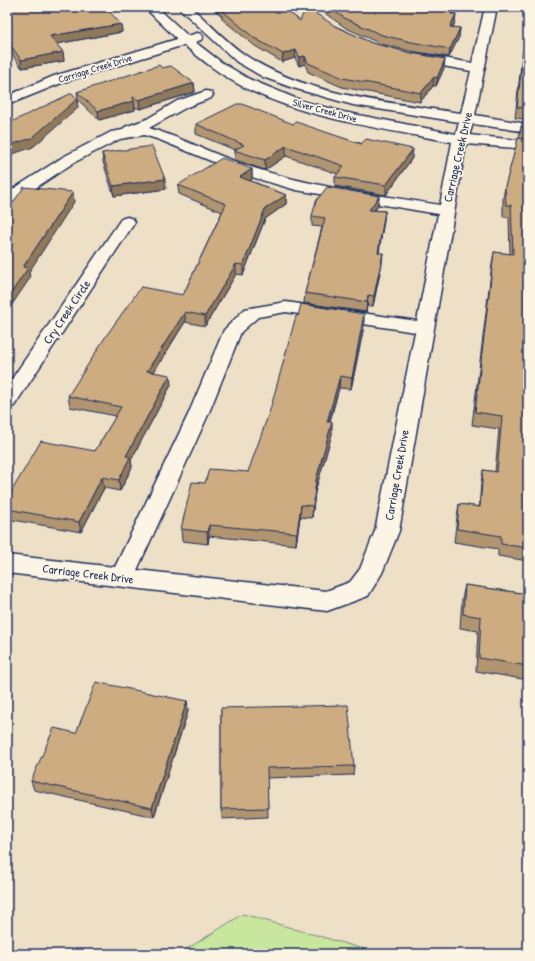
<svg xmlns="http://www.w3.org/2000/svg" width="535" height="961" viewBox="0 0 535 961" font-family="'Patrick Hand',sans-serif">
<style>
.green{fill:#c9e69e;stroke:#728a7e}
.lines{fill:none;stroke-linecap:round;stroke-linejoin:round}
.minor-casing{stroke:#1b2f5e;stroke-width:3}
.minor{fill:#fcf5e5;fill-rule:evenodd}
.wall{fill:#b1946f;stroke:#1b2f5e}
.shaded-wall{fill:#90785a;stroke:#1b2f5e}
.building{fill:#ceac81;stroke:#1b2f5e}
.labels{text-anchor:middle;stroke-width:3.5;stroke-linejoin:round;paint-order:stroke}
.far-street-label{font-size:10px;fill:#1b2f5e;stroke:#fcf5e5}
.street-label{font-size:12px;fill:#1b2f5e;stroke:#fcf5e5}
</style>
<rect width="100%" height="100%" fill="#eedfc7"/>
<filter id="ink" filterUnits="userSpaceOnUse"><feTurbulence type="fractalNoise" baseFrequency=".025" numOctaves="2"/><feDisplacementMap in="SourceGraphic" scale="8" xChannelSelector="R" yChannelSelector="G"/><feConvolveMatrix kernelMatrix="1 2 1 2 8 2 1 2 1" color-interpolation-filters="sRGB"/></filter>
<g filter="url(#ink)">
<path class="green" d="M243 914 381 954H179Z"/>
<g class="lines">
<g class="minor-casing">
<g id="minor">
<path d="M144 7H157L188 36 197 33 201 34 203 37 201 40 195 42 221 62 249 79 302 101 343 112 456 134 459 122 353 105 293 88 263 77 237 62 178 7H191C208 22 229 45 248 57 311 97 389 102 461 113L471 71 415 61 409 57 415 53 472 63 485 7H497L475 115 528 124V132L473 124 469 135 528 141V149L466 144 399 531 382 573 368 596 327 611 7 573V555L115 567 188 415 224 330 245 309 286 302 417 321 438 214 296 190 245 175 160 140 144 135 120 139 73 163 13 203 7 205V193L63 157 111 132 123 130 125 127 147 119 177 101 206 91 211 92 213 95 211 98 187 107 149 128C186 139 220 158 257 169 317 188 379 195 440 205L452 142C384 129 299 118 238 84 218 73 201 59 184 45L64 82 7 105V96L54 76 177 39ZM286 312 415 332 375 531 360 569 350 582 326 591 137 570 208 415 241 332 258 317Z"/>
<path d="M127 217 133 219 135 222 14 406 7 408V386L121 219Z"/>
</g>
</g>
<use href="#minor" class="minor"/>
</g>
<g class="wall">
<path d="M7 7 121 24 122 32 56 44 63 52 64 61 22 68 7 47Z"/>
<path d="M211 7H283L300 21 335 26 372 43 411 53 445 59 444 68 436 86H433L420 102 342 87 308 72 305 64 299 66 295 58 282 62 255 46 222 19V16Z"/>
<path d="M316 7H455L452 14H456L455 22 453 28H460L459 37 449 57 410 51 381 44 346 28Z"/>
<path d="M528 26V561L498 556V549L454 542 457 517 459 504 479 507 481 483 483 470 495 472 499 429 472 425 492 264 494 252 510 254 509 217H503V198L505 187 519 138 521 127 524 119 515 118 522 55Z"/>
<path d="M162 68 194 83 195 92 140 109 135 107V110L99 120 78 100 77 92Z"/>
<path d="M196 124H293L412 158 386 195 335 186V177L338 174 286 156 265 170 235 160V150L196 134Z"/>
<path d="M102 153 166 189 114 196 103 162Z"/>
<path d="M252 169V179L249 180 286 195V204L265 219 243 275 236 274 205 326 185 322 154 372 171 385 131 460 132 467 120 491 104 488 81 532 7 519V499L95 451 116 416 70 407 68 396 183 295 222 212 179 194 178 185Z"/>
<path d="M379 196 378 205 375 210 385 211 379 253 382 263 373 306H367L366 312 304 303 305 293 322 227 312 226V216Z"/>
<path d="M364 326 351 389 339 388 330 422 332 434 315 492 312 518 300 517 296 545 209 536 208 544 182 541 181 529 205 483 248 472Z"/>
<path d="M465 585 528 594V680L476 671 478 631 460 628 462 599Z"/>
<path d="M187 701 188 711 154 817 34 790 31 781 76 733Z"/>
<path d="M221 708 354 766 353 775 267 778 268 817 222 819 221 809Z"/>
</g>
<g class="shaded-wall">
<path d="M453 7H455L450 22 451 14Z"/>
<path d="M456 14 455 22 449 36 450 27Z"/>
<path d="M121 24 122 32 51 45 50 36Z"/>
<path d="M460 28 459 37 449 57 450 49Z"/>
<path d="M296 50 295 58 282 62 283 54Z"/>
<path d="M63 52 64 61 22 68 21 60Z"/>
<path d="M305 56V64L299 66V57Z"/>
<path d="M445 59 444 68 436 86 437 78Z"/>
<path d="M434 77 433 86 420 102 421 93Z"/>
<path d="M194 83 195 92 140 109 139 100Z"/>
<path d="M77 99 78 108 33 147 7 156V146Z"/>
<path d="M134 101 135 110 99 120 98 111Z"/>
<path d="M286 146V156L265 170V160Z"/>
<path d="M413 149 412 158 386 195V185Z"/>
<path d="M252 169V179L240 186V177Z"/>
<path d="M165 179 166 189 114 196 113 186Z"/>
<path d="M73 192 74 202 29 272 30 278 7 312V299L23 267Z"/>
<path d="M286 195V204L265 219 243 275V265L265 209Z"/>
<path d="M379 196 378 205 368 219 369 210Z"/>
<path d="M385 211 384 221 377 263 378 253Z"/>
<path d="M383 253 382 263 373 306 374 296Z"/>
<path d="M236 264V274L205 326V316Z"/>
<path d="M368 295 367 306 366 312 367 302Z"/>
<path d="M185 312V322L148 381 147 371Z"/>
<path d="M364 314V326L351 389 352 378Z"/>
<path d="M170 375 171 385 131 460 132 467 120 491 119 480 126 456Z"/>
<path d="M340 376 339 388 326 433 327 422Z"/>
<path d="M332 422V434L315 492 312 518 313 506 316 480Z"/>
<path d="M102 477 104 488 81 532 79 522Z"/>
<path d="M301 505 300 517 296 545 297 533Z"/>
<path d="M209 525V536L208 544 207 532Z"/>
<path d="M187 701 188 711 154 817 152 808Z"/>
</g>
<g class="building">
<path d="M7 7H105L121 24 50 36 63 52 21 60 7 40Z"/>
<path d="M221 7H283L300 21 306 7 335 26 372 43 411 53 445 59 437 78 434 77 421 93 343 78 308 63 305 56 299 57 296 50 283 54 254 38 222 10H224Z"/>
<path d="M328 7H453L451 14H456L450 27 460 28 450 49 411 42 382 35 346 19Z"/>
<path d="M528 26V111H526L527 108 517 107 524 45Z"/>
<path d="M159 65 162 68 171 66 194 83 139 100 133 97 134 101 98 111 77 92Z"/>
<path d="M72 93 77 99 32 138 7 146V124Z"/>
<path d="M237 104H242L293 124 296 122 361 144 366 139 413 149 386 185 335 177 344 166 286 146 265 160 234 150 244 145 196 124Z"/>
<path d="M523 121 528 122V128L521 127Z"/>
<path d="M518 138 528 139V548L501 544V536L457 529 459 504 480 507 483 470 497 472 502 416 475 412 494 252 513 254 511 205H506L505 187Z"/>
<path d="M152 146 165 179 113 186 102 153Z"/>
<path d="M222 158 252 169 240 177 286 195 265 209 243 265 236 264 205 316 185 312 147 371 170 375 126 456 130 457 119 480 102 477 79 522 7 509V499L41 441 95 451 121 407 68 396 106 336 141 287 183 295 226 204 178 185Z"/>
<path d="M24 187 73 192 23 267 28 268 7 299V211Z"/>
<path d="M327 187 379 196 369 210 385 211 378 253H383L374 296 368 295 367 302 305 293 325 218 312 216 316 201Z"/>
<path d="M301 304 364 314 352 378 340 376 327 422H332L316 480 313 506 301 505 297 533 209 525 207 532 181 529 192 482 205 483 209 469 248 472 270 410 296 316H298Z"/>
<path d="M465 585 528 594V666L479 658 481 617 463 614Z"/>
<path d="M96 682 187 701 152 808 31 781 54 728 76 733Z"/>
<path d="M348 705 354 766 267 768 268 808 221 809V708Z"/>
</g>
</g>
<g class="labels">
<g class="far-street-label">
<text transform="translate(95 68) rotate(-17)" y="4">Carriage Creek Drive</text>
<text transform="translate(325 110) rotate(15)" y="4">Silver Creek Drive</text>
</g>
<g class="street-label">
<text transform="translate(458 157) rotate(-77)" y="4">Carriage Creek Drive</text>
<text transform="translate(67 312) rotate(-56)" y="4">Cry Creek Circle</text>
<text transform="translate(397 475) rotate(-80)" y="4">Carriage Creek Drive</text>
<text transform="translate(88 574) rotate(7)" y="4">Carriage Creek Drive</text>
</g>
</g>
<rect width="535" height="961" fill="none" stroke="#fcf5e5" stroke-width="24"/>
<rect x="12" y="12" width="511" height="937" fill="none" stroke="#1b2f5e" stroke-width="1.5" filter="url(#ink)"/>
</svg>
